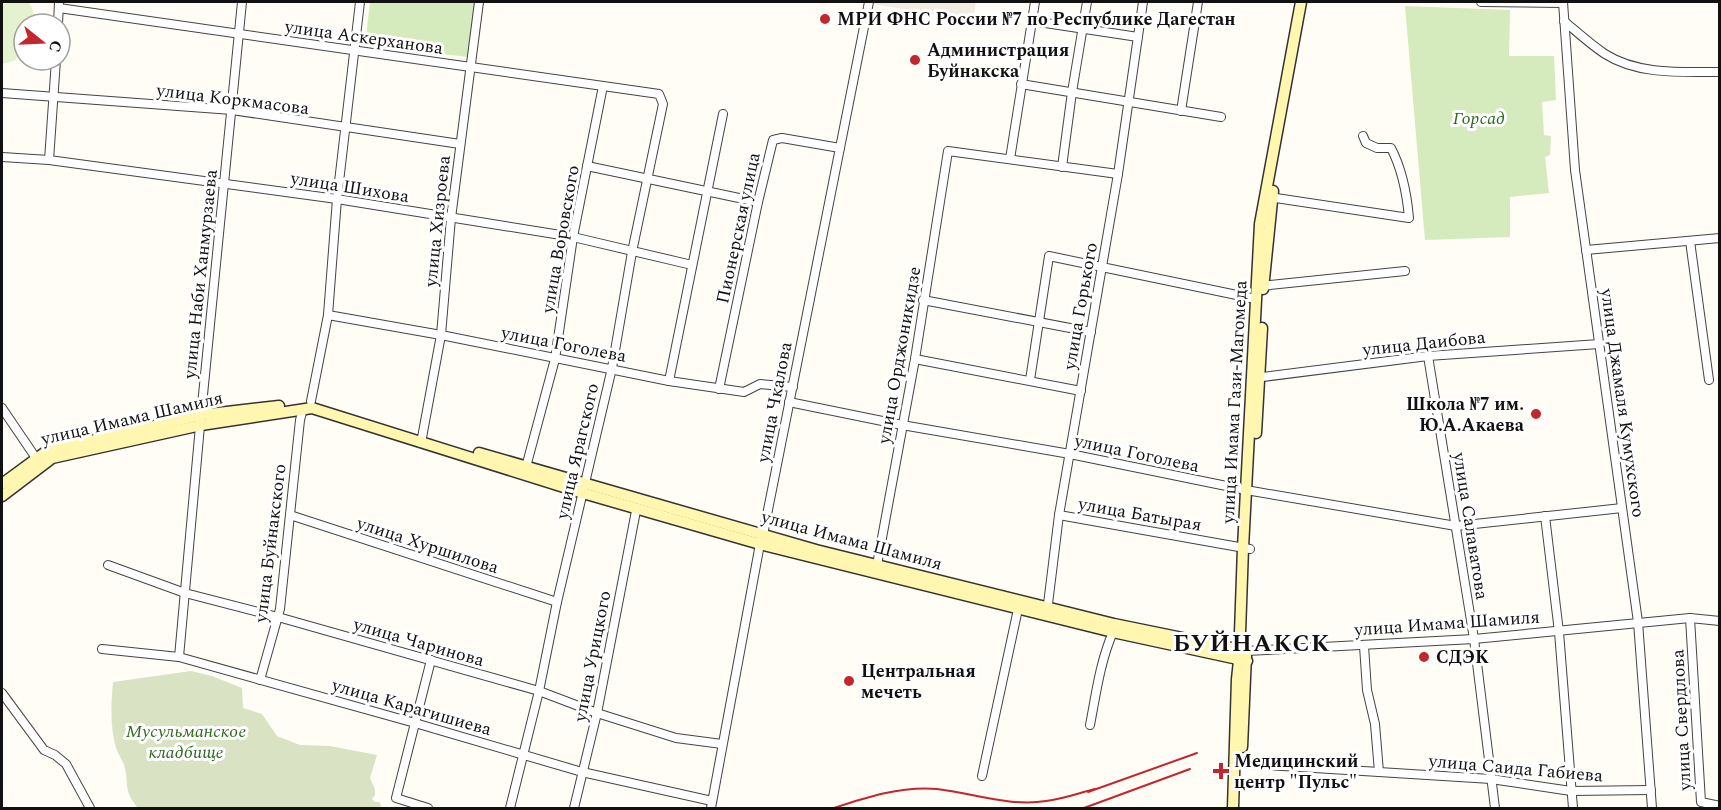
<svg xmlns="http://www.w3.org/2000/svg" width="1721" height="810" viewBox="0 0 1721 810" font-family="Spectral,serif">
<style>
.green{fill:#d5ebbd}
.cemetery{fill:#d9e3c4}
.pitch{fill:#e6f2cf}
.plaza{fill:#f1ede2}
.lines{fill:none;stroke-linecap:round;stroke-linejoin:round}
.minor-casing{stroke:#444;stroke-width:10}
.secondary-casing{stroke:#333;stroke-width:13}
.minor{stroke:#fff;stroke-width:8}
.secondary{stroke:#fff6b0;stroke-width:10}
.rail{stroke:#c4262e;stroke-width:2}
.poi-dot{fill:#c4262e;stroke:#fff;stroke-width:2}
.labels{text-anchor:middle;stroke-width:6;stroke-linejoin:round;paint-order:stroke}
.poi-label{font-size:18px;font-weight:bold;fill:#111;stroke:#fff;text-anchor:start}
.street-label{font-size:18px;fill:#111;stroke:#fff}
.park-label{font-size:18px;font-style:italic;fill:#2f6b1f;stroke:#fff}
.district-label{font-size:24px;font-weight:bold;letter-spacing:1.5px;fill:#111;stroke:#fff}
</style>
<rect width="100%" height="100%" fill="#fffdf5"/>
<g class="green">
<path d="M370 2H475L468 57 365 45Z"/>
<path d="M1405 6 1510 10 1509 56H1554L1556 100 1542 102 1544 135 1551 136 1550 155 1545 157 1549 193 1510 197V237L1425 240Z"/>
</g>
<path class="cemetery" d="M191 671 212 676 242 688 243 708 262 714 277 736 300 745 330 746 377 755 370 778 375 789V795L372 799 375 802H380L381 808H138C122 789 130 785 124 765 122 759 118 754 116 748 110 727 111 704 113 682Z"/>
<path class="pitch" d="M2 2H29L32 8 35 22V24H24V51L14 61 2 64Z"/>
<path class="plaza" d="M861 2H976L973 21Z"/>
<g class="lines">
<g class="minor-casing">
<g id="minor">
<path d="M1481 2 1563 3"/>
<path d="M1563 2 1575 170 1638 622 1652 808"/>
<path d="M59 8 659 94 663 104 632 252 612 368 557 602 539 691 510 808"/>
<path d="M1032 21 1138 37"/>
<path d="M1564 21C1577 32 1590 44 1605 54 1638 75 1682 72 1720 72"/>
<path d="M58 24 59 2"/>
<path d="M1021 84 1221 117"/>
<path d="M2 93 232 110 460 144"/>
<path d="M1181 111 1198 2"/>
<path d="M2 157 49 160 337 199 573 237 692 265"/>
<path d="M1010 159 1035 2"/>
<path d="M49 160 56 60"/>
<path d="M587 166 758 202"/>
<path d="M1062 167 1072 92 1087 2"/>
<path d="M1269 197 1409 218C1407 195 1402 169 1391 148H1377L1366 143 1363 136"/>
<path d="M1690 241 1709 380"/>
<path d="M1586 250 1720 238"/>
<path d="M1261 286 1405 271"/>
<path d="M923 300 1091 332"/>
<path d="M328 315 441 335 669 381 744 392 760 384 793 387"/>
<path d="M1428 356 1474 639 1495 808"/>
<path d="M915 359 1081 391"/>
<path d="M1255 378 1428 356 1599 344"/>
<path d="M1030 380 1049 256 1256 299"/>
<path d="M669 381 723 114"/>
<path d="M719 389 758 202 773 140 782 138 840 148"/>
<path d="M311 401 328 315 337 199 360 2"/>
<path d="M789 402 902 425 1070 454 1246 490 1456 526 1622 508"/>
<path d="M2 408 38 461"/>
<path d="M421 443 441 335 451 218 479 2"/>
<path d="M526 467 555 359 573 237 603 86"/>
<path d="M290 515 557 602"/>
<path d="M1059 515 1250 549"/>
<path d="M1545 516 1559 632 1573 808"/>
<path d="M108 565 185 593 278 617 539 691 597 713 676 738 722 744"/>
<path d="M877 565 915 359 948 151 1118 174"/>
<path d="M1047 612 1059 515 1118 174 1143 2"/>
<path d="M1690 618 1701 802 1720 806"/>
<path d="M1364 646 1367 690 1375 724 1379 772"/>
<path d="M102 649 179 657 415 723 582 772 712 801"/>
<path d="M1246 651 1474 639 1690 618 1720 621"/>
<path d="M179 657 201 415 242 2"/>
<path d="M260 680 280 609 300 420 303 409"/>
<path d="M2 693 44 750 55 755 66 764 90 808"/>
<path d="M1090 725C1096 694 1100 662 1113 632"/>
<path d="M1235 763 1491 779 1571 791 1651 790"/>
<path d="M982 776 1018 609"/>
<path d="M428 808 396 798 431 660"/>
<path d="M574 808 597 713 636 511 635 508"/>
<path d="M711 808 760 544 763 535 869 2"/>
</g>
</g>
<g class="secondary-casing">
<g id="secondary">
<path d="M1263 289 1273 191"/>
<path d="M1256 433 1262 328"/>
<path d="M479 453 816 550 1114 624 1246 651"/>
<path d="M2 484 47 451 201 415 279 406"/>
<path d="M2 496 52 458 201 425 312 408 583 493 760 544 1113 632 1247 661"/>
<path d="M1242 747 1246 655"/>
<path d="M1233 808 1237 679 1239 661 1243 548 1260 224 1301 2"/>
</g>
</g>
<use href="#minor" class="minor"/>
<use href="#secondary" class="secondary"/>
<g class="rail">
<path d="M1088 792 1197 753"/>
<path d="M834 808C867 797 901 786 937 789 973 793 1010 807 1046 801 1063 799 1079 793 1095 789"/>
<path d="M1084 808 1190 769"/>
</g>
</g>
<g class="poi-dot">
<circle cx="825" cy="19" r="6"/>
<circle cx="915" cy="60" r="6"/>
<circle cx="1536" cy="414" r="6"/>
<circle cx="1424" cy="657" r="6"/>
<circle cx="849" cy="681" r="6"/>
<path d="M1218 762h6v6h6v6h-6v6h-6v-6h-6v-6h6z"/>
</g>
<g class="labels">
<g class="poi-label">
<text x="837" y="25">МРИ ФНС России №7 по Республике Дагестан</text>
<text x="927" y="56">Администрация<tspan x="927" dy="21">Буйнакска</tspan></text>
<text x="1524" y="410" text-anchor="end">Школа №7 им.<tspan x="1524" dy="21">Ю.А.Акаева</tspan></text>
<text x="1436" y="663">СДЭК</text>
<text x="861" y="677">Центральная<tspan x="861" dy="21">мечеть</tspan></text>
<text x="1234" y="767">Медицинский<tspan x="1234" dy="21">центр "Пульс"</tspan></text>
</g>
<g class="street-label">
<text transform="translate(364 37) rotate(8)" y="6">улица Аскерханова</text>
<text transform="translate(233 99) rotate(7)" y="6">улица Коркмасова</text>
<text transform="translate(350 187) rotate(9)" y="6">улица Шихова</text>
<text transform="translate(437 221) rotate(-84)" y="6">улица Хизроева</text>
<text transform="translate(738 228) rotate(-78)" y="6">Пионерская улица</text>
<text transform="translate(560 239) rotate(-80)" y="6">улица Воровского</text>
<text transform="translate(200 274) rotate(-84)" y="6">улица Наби Ханмурзаева</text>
<text transform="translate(1080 306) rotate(-80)" y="6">улица Горького</text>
<text transform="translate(1424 343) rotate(-6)" y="6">улица Даибова</text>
<text transform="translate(564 344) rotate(11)" y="6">улица Гоголева</text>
<text transform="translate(899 355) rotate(-80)" y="6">улица Орджоникидзе</text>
<text transform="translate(774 402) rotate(-79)" y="6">улица Чкалова</text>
<text transform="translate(1234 402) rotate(-87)" y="6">улица Имама Гази-Магомеда</text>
<text transform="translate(1623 403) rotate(82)" y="6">улица Джамаля Кумухского</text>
<text transform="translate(132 418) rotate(-13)" y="6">улица Имама Шамиля</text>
<text transform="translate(577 451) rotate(-77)" y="6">улица Ярагского</text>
<text transform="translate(1137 453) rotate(12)" y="6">улица Гоголева</text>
<text transform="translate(1140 514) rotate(10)" y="6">улица Батырая</text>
<text transform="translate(1471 526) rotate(81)" y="6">улица Салаватова</text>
<text transform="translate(852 540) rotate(15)" y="6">улица Имама Шамиля</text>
<text transform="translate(270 543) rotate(-83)" y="6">улица Буйнакского</text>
<text transform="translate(428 545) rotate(18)" y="6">улица Хуршилова</text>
<text transform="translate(1447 623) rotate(-4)" y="6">улица Имама Шамиля</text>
<text transform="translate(419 642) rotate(16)" y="6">улица Чаринова</text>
<text transform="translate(592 656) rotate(-79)" y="6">улица Урицкого</text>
<text transform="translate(412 707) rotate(16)" y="6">улица Карагишиева</text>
<text transform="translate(1681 720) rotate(-93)" y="6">улица Свердлова</text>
<text transform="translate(1516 768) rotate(5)" y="6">улица Саида Габиева</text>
</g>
<g class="park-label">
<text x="1479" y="124">Горсад</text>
<text x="186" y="737">Мусульманское<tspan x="186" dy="21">кладбище</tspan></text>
</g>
<g class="district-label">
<text x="1252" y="651">БУЙНАКСК</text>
</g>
</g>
<rect width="1721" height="810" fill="none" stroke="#111111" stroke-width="6"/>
<g transform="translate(42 42) rotate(108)"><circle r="28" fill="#ffffff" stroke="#a0a0a0" stroke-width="1.5"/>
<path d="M0-4.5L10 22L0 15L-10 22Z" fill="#c4262e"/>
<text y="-9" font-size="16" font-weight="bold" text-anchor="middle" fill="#111111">С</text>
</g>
</svg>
